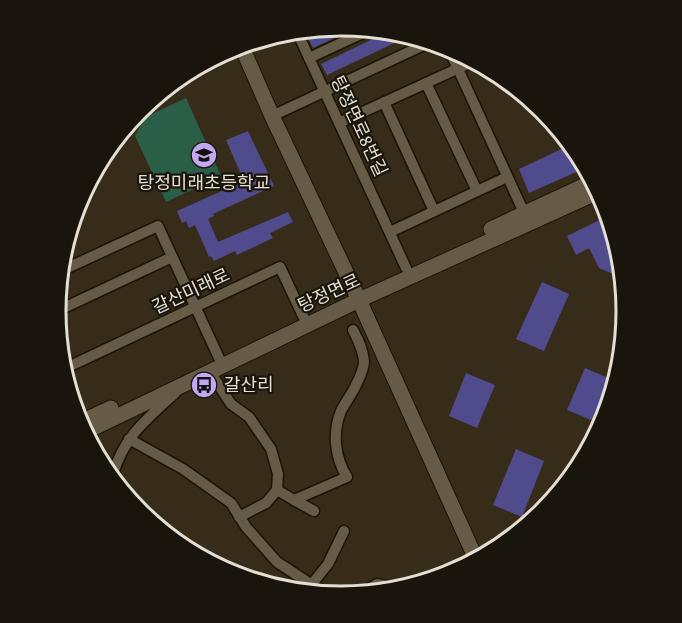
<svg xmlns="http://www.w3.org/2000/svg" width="682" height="623" viewBox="0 0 682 623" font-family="'Source Serif 4','Noto Sans KR',serif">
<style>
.green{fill:#2a5e46}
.building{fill:#504b8d}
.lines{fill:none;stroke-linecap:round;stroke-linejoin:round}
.street-casing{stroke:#1d1403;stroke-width:13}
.secondary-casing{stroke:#1d1403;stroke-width:17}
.street{stroke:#665b46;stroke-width:10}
.secondary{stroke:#665b46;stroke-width:15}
.labels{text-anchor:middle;stroke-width:4.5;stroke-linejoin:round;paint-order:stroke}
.street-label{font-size:18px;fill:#e5dfd3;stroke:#19150d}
.poi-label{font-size:18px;fill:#e5dfd3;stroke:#19150d}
.rim{fill:none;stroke:#e5dfd3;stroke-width:3}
</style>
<rect width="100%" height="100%" fill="#362c19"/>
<path class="green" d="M186 98 221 176 166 202 135 136 145 117Z"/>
<g class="building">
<path d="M341 26 345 33 313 48 307 35 314 31Z"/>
<path d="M383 34 405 38 327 75 321 64Z"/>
<path d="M248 131 274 186 213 214 214 216 208 219 218 242 288 212 293 222 270 233 273 238 237 255 235 251 214 261 211 256 209 257 195 225 189 228 186 221 182 223 177 211 244 181 226 140Z"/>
<path d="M568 146 583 169 529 193 519 169Z"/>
<path d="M608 216 616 254 620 277 599 268 589 248 576 255 567 236Z"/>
<path d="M542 282 569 294 544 351 516 339Z"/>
<path d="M585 368 613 380 596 422 567 410Z"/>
<path d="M466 373 495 385 477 428 449 416Z"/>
<path d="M516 449 544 461 522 517 493 505Z"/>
</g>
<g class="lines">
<g class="street-casing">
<g id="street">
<path d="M298 34 406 268"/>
<path d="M448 47 526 217"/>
<path d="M309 58 367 31"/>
<path d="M426 83 477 191"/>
<path d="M384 102 434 211"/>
<path d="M272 116 428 43"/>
<path d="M339 123 472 62"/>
<path d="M390 232 507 177"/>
<path d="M63 270 158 226 219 358"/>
<path d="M55 312 172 257"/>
<path d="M66 368 280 267 304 318"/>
<path d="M210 372 231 404 249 417 271 449 278 474 277 490"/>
<path d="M129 439 183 469 231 503 246 527 277 562 318 589 346 596"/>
<path d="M113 474C125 435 146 420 175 393"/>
<path d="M294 500 314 511"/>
<path d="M239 517 266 503 277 490 294 500 347 477C335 458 332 433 341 411 345 403 351 395 355 387 359 379 364 370 364 361 363 349 358 340 353 330"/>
<path d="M312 584 328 564 344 531"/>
<path d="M361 594 377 584 391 587"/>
</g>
</g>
<g class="secondary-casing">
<g id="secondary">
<path d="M241 45 272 116 359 300 476 559"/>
<path d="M491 229 592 182"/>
<path d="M79 423 111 408"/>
<path d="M85 432 359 300 598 192"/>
</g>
</g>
<use href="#street" class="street"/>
<use href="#secondary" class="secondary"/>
</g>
<defs>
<g id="school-disc" transform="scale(1.35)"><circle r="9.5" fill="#c4a7f1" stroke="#19150d"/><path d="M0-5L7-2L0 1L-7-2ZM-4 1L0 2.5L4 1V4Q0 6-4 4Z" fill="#111"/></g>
<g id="bus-disc" transform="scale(1.35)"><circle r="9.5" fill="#c4a7f1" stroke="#19150d"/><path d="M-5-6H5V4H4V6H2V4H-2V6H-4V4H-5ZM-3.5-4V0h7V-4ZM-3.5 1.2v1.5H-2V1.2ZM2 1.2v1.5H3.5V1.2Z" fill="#111"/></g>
</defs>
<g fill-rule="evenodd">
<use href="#school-disc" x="204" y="155"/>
<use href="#bus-disc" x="204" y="385"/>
</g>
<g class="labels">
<g class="street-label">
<text transform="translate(359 126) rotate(65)" y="6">탕정면로8번길</text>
<text transform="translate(191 291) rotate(-25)" y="6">갈산미래로</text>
<text transform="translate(329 293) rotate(-25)" y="6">탕정면로</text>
</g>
<g class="poi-label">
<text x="204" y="189">탕정미래초등학교</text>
<text x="224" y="391" text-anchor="start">갈산리</text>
</g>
</g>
<path d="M0 0H682V623H0ZM66 311a275 275 0 1 1 550 0a275 275 0 1 1-550 0Z" fill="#19150d" fill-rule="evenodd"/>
<path class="rim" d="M66 311a275 275 0 1 1 550 0a275 275 0 1 1-550 0Z"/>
</svg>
